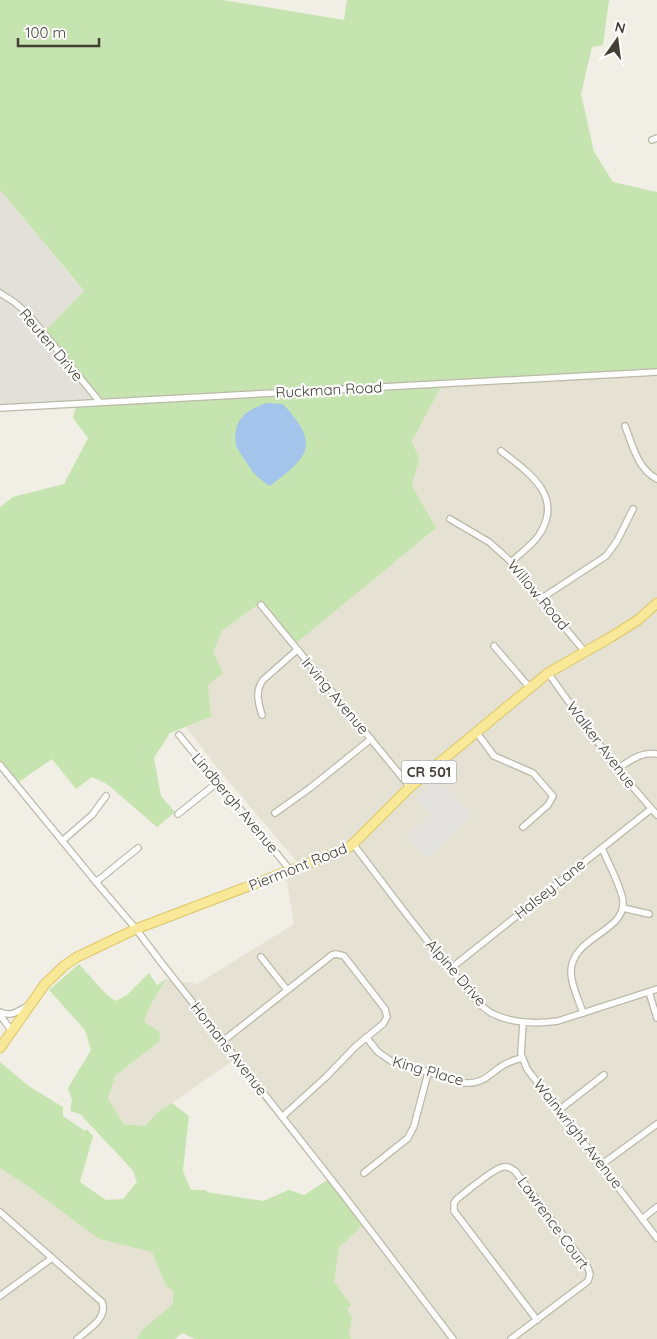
<svg xmlns="http://www.w3.org/2000/svg" width="657" height="1339" viewBox="0 0 657 1339" font-family="Quicksand,sans-serif">
<style>
.residential{fill:#e5e2d3}
.industrial{fill:#e3e0da}
.green{fill:#c6e4af}
.parking{fill:#e2e1dd}
.water{fill:#a4c5eb}
.lines{fill:none;stroke-linecap:round;stroke-linejoin:round}
.minor-casing{stroke:#bcb8a8;stroke-width:8}
.primary-casing{stroke:#dcc768;stroke-width:11}
.minor{stroke:#fff;stroke-width:5.5}
.primary{stroke:#f8e897;stroke-width:9}
.labels{text-anchor:middle;stroke-width:4.5;stroke-linejoin:round;paint-order:stroke}
.shield{fill:#fff;stroke:#7b7972;stroke-width:1}
.shield-label{font-size:14px;font-weight:bold;fill:#433f35}
.street-label{font-size:15px;fill:#433f35;stroke:#fff}
</style>
<rect width="100%" height="100%" fill="#f1efe5"/>
<g class="residential">
<path d="M657 371V1339H347L334 1282 339 1245 329 1179 231 1062 172 1103 145 1126 124 1124 108 1099 115 1076 159 1042 144 1022 148 1010 166 979 197 984 294 924 287 882 278 868 298 863 219 770 186 727 211 717 208 685 212 652 222 631 262 602 295 643 412 486 419 459 412 441 442 385Z"/>
<path d="M0 1165 99 1239 152 1251 166 1286 185 1299 137 1339H0Z"/>
</g>
<path class="industrial" d="M0 190 84 292 101 404 0 411Z"/>
<g class="green">
<path d="M0 0H223L344 20 347 0H609L603 45 592 47 581 94 594 152 613 182 657 192V371L442 385 412 441 419 459 412 486 436 528 295 644 262 602 222 631 213 652 223 673 208 685 211 717 170 733 154 758 161 796 175 812 157 827 107 784 92 777 76 789 52 759 16 784 0 765V507L13 497 64 484 88 438 73 418 76 406 100 404 44 332 84 291 0 190Z"/>
<path d="M79 964 104 992 115 1001 127 995 149 973 157 985 166 979 148 1010 144 1022 160 1032 159 1042 115 1076 108 1099 124 1124 145 1126 160 1110 164 1109 172 1103 189 1116 183 1171 191 1190H206L207 1192 263 1201 289 1190 304 1195 329 1179 364 1224 339 1247 334 1282 351 1305 347 1309 352 1317 349 1334 351 1339H195L182 1333 175 1339H137L142 1330 173 1304V1291L166 1286 152 1252 99 1239 25 1184 0 1168V1062L30 1087 63 1107V1116L85 1131 87 1129 93 1136 80 1182 106 1200 123 1199 137 1182 133 1171 126 1163 80 1114 70 1111 72 1100 68 1088 91 1050 85 1030 49 990Z"/>
</g>
<path class="parking" d="M437 777 473 815 427 859 406 837 430 814 415 798Z"/>
<path class="water" d="M267 403 283 404C320 444 310 456 270 486 259 480 253 473 246 462 243 457 238 450 236 445 232 420 246 410 267 403Z"/>
<g class="lines">
<g class="minor-casing">
<g id="minor">
<path d="M652 140 657 138"/>
<path d="M0 293 14 302 28 314 99 401"/>
<path d="M0 408 657 372"/>
<path d="M625 426C633 446 637 468 657 479"/>
<path d="M501 451C528 472 565 496 539 535 532 545 521 553 511 562"/>
<path d="M450 519 489 542 508 559 585 652"/>
<path d="M542 598 606 556 617 541 633 509"/>
<path d="M261 605 410 787"/>
<path d="M494 646 530 688"/>
<path d="M548 673 617 769 657 815"/>
<path d="M262 715C258 702 255 691 263 680L297 650"/>
<path d="M477 733 494 756 533 773 553 796 548 805 523 827"/>
<path d="M179 735 291 871"/>
<path d="M0 765 96 882 136 929 160 961 345 1197 453 1339"/>
<path d="M617 769C630 761 641 751 657 754"/>
<path d="M275 813 310 788 371 739"/>
<path d="M178 814 218 782"/>
<path d="M62 841 92 815 106 796"/>
<path d="M353 844C387 888 420 934 457 977 467 989 477 1004 491 1013 512 1024 536 1024 558 1021L657 989"/>
<path d="M96 882 138 848"/>
<path d="M623 908 649 914"/>
<path d="M261 957 287 990"/>
<path d="M450 969 651 809"/>
<path d="M649 992 657 1018"/>
<path d="M0 1012C10 1017 17 1012 26 1007"/>
<path d="M583 1013C579 1000 571 986 571 972 571 937 625 932 623 902 623 890 607 861 602 848"/>
<path d="M0 1015 11 1030"/>
<path d="M523 1022 521 1054 527 1069 657 1238"/>
<path d="M366 1037 378 1052 391 1061 465 1083C481 1084 487 1077 499 1068 506 1063 513 1060 522 1058"/>
<path d="M223 1041 332 955 336 954 344 956 385 1009 387 1017 383 1024 356 1046 326 1077 282 1117"/>
<path d="M559 1110 604 1075"/>
<path d="M601 1165 657 1124"/>
<path d="M364 1173 408 1138 414 1126 428 1073"/>
<path d="M0 1212 102 1302C108 1319 88 1329 77 1339"/>
<path d="M642 1219 657 1207"/>
<path d="M0 1296 52 1258"/>
<path d="M511 1339 588 1281 590 1274 588 1268 515 1171C511 1168 508 1166 503 1167 494 1168 466 1192 457 1199L454 1203V1211L537 1320"/>
</g>
</g>
<g class="primary-casing">
<path id="primary" d="M0 1048 45 984 65 965 77 957 136 929 346 849 353 844 410 787 548 673 611 637 638 620 657 603"/>
</g>
<use href="#minor" class="minor"/>
<use href="#primary" class="primary"/>
</g>
<g class="labels">
<rect class="shield" x="401.5" y="760.5" width="55" height="23" rx="4"/>
<g class="shield-label">
<text x="429" y="777">CR 501</text>
</g>
<g class="street-label">
<text transform="translate(51 345) rotate(50)" y="5">Reuten Drive</text>
<text transform="translate(329 390) rotate(-3)" y="5">Ruckman Road</text>
<text transform="translate(538 595) rotate(50)" y="5">Willow Road</text>
<text transform="translate(335 696) rotate(50)" y="5">Irving Avenue</text>
<text transform="translate(601 745) rotate(53)" y="5">Walker Avenue</text>
<text transform="translate(235 803) rotate(50)" y="5">Lindbergh Avenue</text>
<text transform="translate(298 867) rotate(-22)" y="5">Piermont Road</text>
<text transform="translate(550 889) rotate(-39)" y="5">Halsey Lane</text>
<text transform="translate(456 973) rotate(49)" y="5">Alpine Drive</text>
<text transform="translate(229 1049) rotate(52)" y="5">Homans Avenue</text>
<text transform="translate(428 1071) rotate(16)" y="5">King Place</text>
<text transform="translate(578 1134) rotate(52)" y="5">Wainwright Avenue</text>
<text transform="translate(553 1223) rotate(54)" y="5">Lawrence Court</text>
</g>
</g>
<g transform="translate(617 40) rotate(14)" stroke="#ffffff" stroke-width="4" paint-order="stroke">
<path d="M0-4L9 19L0 12L-9 19Z" fill="#433f35"/>
<text y="-8" font-size="14" font-weight="bold" text-anchor="middle" fill="#433f35">N</text>
</g>
<path d="M18 38v8h81v-8" fill="none" stroke="#433f35" stroke-width="2.5"/>
<text x="25" y="38" font-size="15" fill="#433f35" stroke="#ffffff" stroke-width="4" paint-order="stroke">100 m</text>
</svg>
